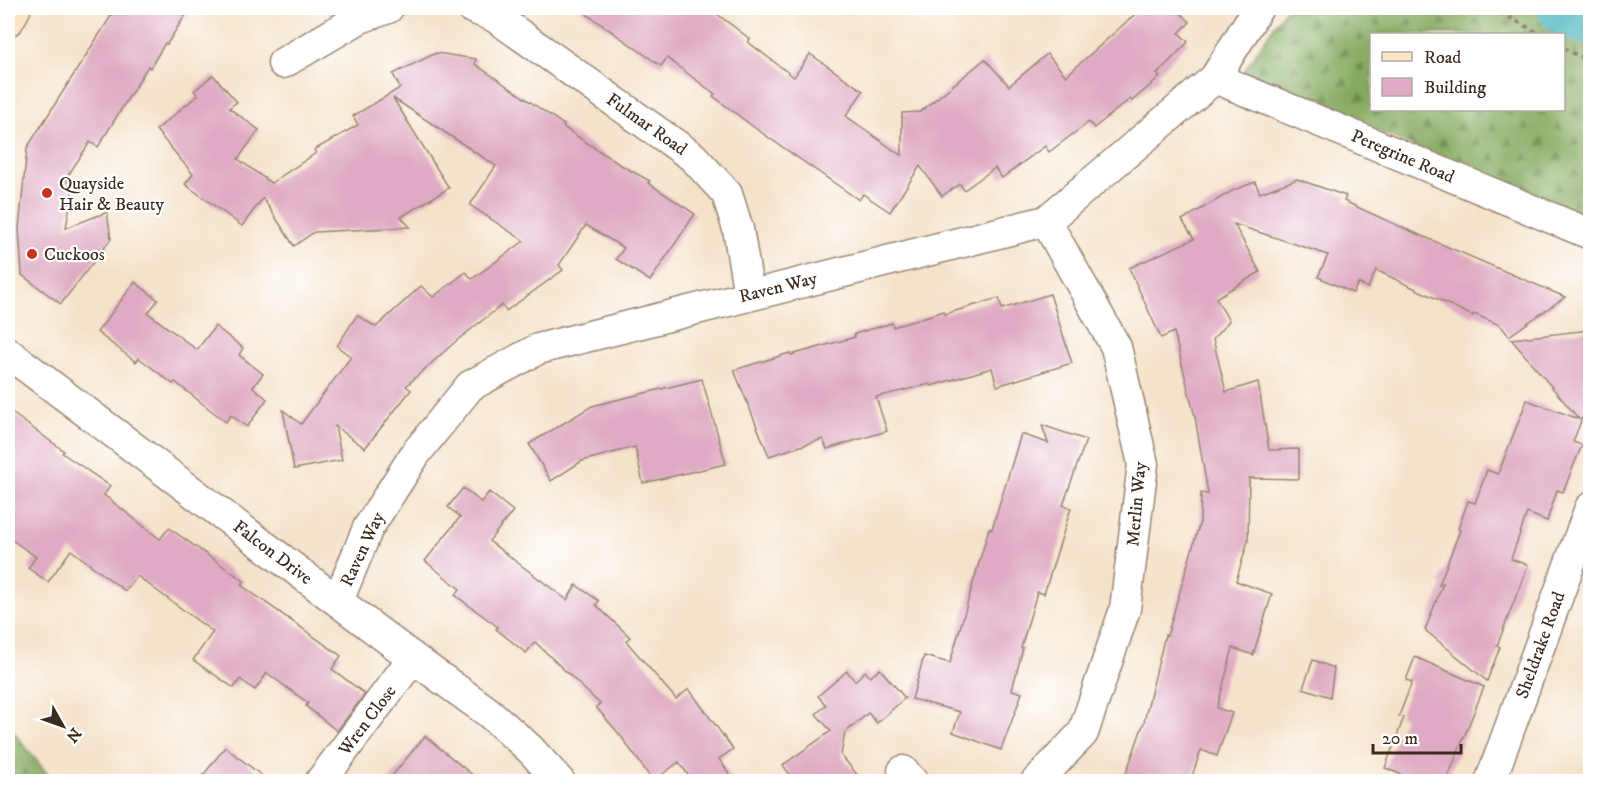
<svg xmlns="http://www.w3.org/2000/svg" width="1598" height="789" viewBox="0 0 1598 789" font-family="'IM FELL DW Pica',serif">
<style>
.forest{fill:url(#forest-firs);stroke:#606a3f;stroke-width:1.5;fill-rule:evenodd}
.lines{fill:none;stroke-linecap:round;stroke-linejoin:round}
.river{stroke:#44b3be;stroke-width:52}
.building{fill:#dfaac3}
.street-casing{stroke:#988674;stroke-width:33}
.secondary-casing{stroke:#988674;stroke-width:36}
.path{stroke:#988674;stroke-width:4;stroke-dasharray:4.5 4.5;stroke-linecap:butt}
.street{stroke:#fff;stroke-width:30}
.secondary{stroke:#fce6c4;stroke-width:33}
.poi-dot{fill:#c8321e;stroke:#fff;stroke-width:2}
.labels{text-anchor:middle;stroke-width:4.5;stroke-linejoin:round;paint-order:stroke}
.street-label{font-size:18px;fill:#3b2a1e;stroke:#fff}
.poi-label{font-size:18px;fill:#3b2a1e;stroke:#fff;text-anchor:start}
</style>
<defs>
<pattern id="forest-firs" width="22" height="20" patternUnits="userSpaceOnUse" patternTransform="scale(1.5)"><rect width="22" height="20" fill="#86aa60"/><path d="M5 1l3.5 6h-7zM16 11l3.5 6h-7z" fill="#6f8b4f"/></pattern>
</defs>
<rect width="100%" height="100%" fill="#fff"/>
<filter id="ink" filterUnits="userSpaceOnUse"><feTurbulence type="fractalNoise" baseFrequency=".0167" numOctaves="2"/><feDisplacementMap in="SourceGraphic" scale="12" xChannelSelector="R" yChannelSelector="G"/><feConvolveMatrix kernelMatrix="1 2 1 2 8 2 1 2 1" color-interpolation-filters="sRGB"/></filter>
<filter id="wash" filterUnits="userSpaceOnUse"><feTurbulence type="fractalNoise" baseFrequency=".008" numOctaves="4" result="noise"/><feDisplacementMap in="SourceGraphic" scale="24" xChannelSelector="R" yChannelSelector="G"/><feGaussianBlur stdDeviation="1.35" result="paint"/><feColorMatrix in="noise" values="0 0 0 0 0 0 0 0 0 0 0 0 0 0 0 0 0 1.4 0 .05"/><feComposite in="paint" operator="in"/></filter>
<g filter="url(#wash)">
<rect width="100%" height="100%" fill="#f5e2ca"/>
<g class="forest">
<path d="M1286 8H1590V221L1242 74ZM1372 34H1564V110H1372Z"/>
<path d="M8 725 53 781H8Z"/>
</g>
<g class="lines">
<path class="river" d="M1563 8 1576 15 1590 19"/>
</g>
<g id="blocks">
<g class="building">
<path d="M116 8H190L167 44 165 43 150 68 148 66 98 147 90 142 65 180 73 186 66 228 107 212 111 239 61 304 22 275 19 228 27 148Z"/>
<path d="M578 8H709L750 39 748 42 794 77 810 54 863 91 846 116 902 156V113L920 112 985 59 1009 86 1047 54 1066 76 1142 8H1175L1190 22 1179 33 1188 42 1157 74 1160 77 1132 101 1130 99 1094 128 1089 122 1049 152 1045 146 1002 178 995 168 964 190 960 184 942 196 920 166 890 212 863 194 859 200 755 128 713 96 715 94 667 58 661 66Z"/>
<path d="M436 53 476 59 475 64 564 125 563 127 619 164 650 181 648 183 695 214 650 281 616 259 624 248 586 225 559 265 563 270 506 311 502 305 455 342 406 386 411 390 365 448 335 426 342 460 294 469 283 410 301 424 351 357 337 346 357 315 376 327 421 286 433 297 466 272 472 279 524 241 470 205 496 166 393 98 449 188 401 217 410 227 314 232 294 246 263 198 242 226 185 184 193 174 156 130 198 95 194 91 213 75 237 102 229 108 259 130 238 159 271 183 316 153 314 150 358 125 353 116 400 88 393 74Z"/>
<path d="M1297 179 1346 196 1344 201 1401 227 1565 297 1509 336 1500 325 1474 314 1473 316 1376 270 1368 288 1358 283 1353 293 1318 277 1328 255 1234 224 1260 272 1216 298 1229 321 1213 339 1226 392 1258 382 1269 450 1299 449V479L1249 478 1248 541 1236 581 1272 594 1253 655 1233 648 1217 708 1232 713 1217 756 1201 750 1190 782H1123L1144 722 1165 635 1167 636 1200 522 1201 493 1208 494 1195 417 1174 332 1161 338 1129 268 1194 239 1182 220 1234 190 1255 182 1260 193Z"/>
<path d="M135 282 158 300 148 313 197 350 215 326 243 348 239 355 263 374 253 387 267 399 247 427 231 415 226 422 175 382 173 384 139 358 136 362 97 332Z"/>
<path d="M1050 294 1072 363 997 386 992 368 931 386 930 384 876 397 887 431 827 449 823 439 769 456 734 370 790 353 791 355 855 337 854 334 892 323 893 327 944 311 945 314 999 298 1002 309Z"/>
<path d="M1590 330V397L1573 442 1582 445 1563 492 1557 490 1547 521 1527 513 1511 559 1528 565 1497 646 1500 647 1487 681 1425 630 1443 583 1439 585 1460 530 1458 529 1468 501 1475 503 1487 470 1498 474 1527 400 1579 419 1511 339Z"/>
<path d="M702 379 726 464 643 483 635 447 582 461 551 481 529 444 592 406Z"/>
<path d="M8 410 64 451 62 453 110 486 104 495 160 539 169 528 244 581 241 585 341 656 332 669 365 694 337 731 306 706 308 703 267 673 255 690 240 679 234 688 193 660 213 632 137 576 125 591 71 550 48 582 28 568 36 557 8 537Z"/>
<path d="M1042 425 1086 440 1063 505 1071 508 1044 594 1037 592 1021 648H1023L1012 690 1022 693 1001 750 953 732 960 712 912 699 924 656 950 663 989 528 992 529 1021 434 1048 443Z"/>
<path d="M463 488 481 502 489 492 513 511 489 541 567 600 576 585 599 601 596 605 630 637 626 641 676 699 689 689 733 749 719 759 735 782H693L679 762 653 781 620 735 596 707 600 704 535 642 526 653 496 629 498 627 455 595 460 589 425 561 460 517 448 507Z"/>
<path d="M1415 657 1484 687 1446 782H1420L1385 768 1404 717 1399 716 1412 682 1406 680Z"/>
<path d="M1313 660 1334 668 1330 697 1303 688Z"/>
<path d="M880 669 905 698 877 723 868 713 845 733 841 755 863 782H795L783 765 831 731 816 714 826 705 818 696 847 671 855 681 865 671 870 677Z"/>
<path d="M425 736 481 782H387Z"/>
<path d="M225 747 270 782H198Z"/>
</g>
</g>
</g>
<g filter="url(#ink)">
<use href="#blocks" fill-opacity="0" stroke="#988674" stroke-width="1.5"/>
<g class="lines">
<g class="street-casing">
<g id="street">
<path d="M472 8 495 17 693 157 727 194 738 229 749 295"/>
<path d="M283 63 360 18 388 8"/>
<path d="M1215 78 1590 234"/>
<path d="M8 353 413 658 488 712 530 749 560 782"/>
<path d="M338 601 368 528 416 453 470 386 538 349 1046 221 1215 78 1258 8"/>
<path d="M903 771 913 782"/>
<path d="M320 782 413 658"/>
<path d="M1036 782 1083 733 1125 609 1143 464 1116 347 1046 221"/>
<path d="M1490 782 1590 508"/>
</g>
</g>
<g class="secondary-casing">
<path id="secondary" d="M8 19 14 8"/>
</g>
<g class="path">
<path d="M1339 8 1344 9 1353 8"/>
<path d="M1493 8 1540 34"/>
<path d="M1564 48 1578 56 1590 59"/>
</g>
<use href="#street" class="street"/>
<use href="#secondary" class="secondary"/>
</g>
</g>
<g class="poi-dot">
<circle cx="47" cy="193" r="6"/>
<circle cx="32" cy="254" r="6"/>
</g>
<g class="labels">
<g class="street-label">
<text transform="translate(647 124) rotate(35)" y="6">Fulmar Road</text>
<text transform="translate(1403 156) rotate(23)" y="6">Peregrine Road</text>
<text transform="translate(778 287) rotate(-14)" y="6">Raven Way</text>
<text transform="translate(1136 504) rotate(-85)" y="6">Merlin Way</text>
<text transform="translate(362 549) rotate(-65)" y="6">Raven Way</text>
<text transform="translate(273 552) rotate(37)" y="6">Falcon Drive</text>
<text transform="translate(1540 645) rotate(-70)" y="6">Sheldrake Road</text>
<text transform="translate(367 720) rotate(-53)" y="6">Wren Close</text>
</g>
<g class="poi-label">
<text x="59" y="189">Quayside<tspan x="59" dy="21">Hair &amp; Beauty</tspan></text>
<text x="44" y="260">Cuckoos</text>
</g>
</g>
<rect width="1598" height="789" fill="none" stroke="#fff" stroke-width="30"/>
<rect x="1370" y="33" width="195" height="78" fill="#ffffff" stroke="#b1aaa5" stroke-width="1.5"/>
<rect x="1382" y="52" width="30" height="9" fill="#fce6c4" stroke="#b1aaa5" stroke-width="1.5"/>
<text x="1424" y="63" font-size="18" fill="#3b2a1e">Road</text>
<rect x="1382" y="78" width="30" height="18" fill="#dfaac3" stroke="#b1aaa5" stroke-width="1.5"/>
<text x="1424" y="93" font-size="18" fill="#3b2a1e">Building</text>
<g transform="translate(63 726) rotate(130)" stroke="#ffffff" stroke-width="4.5" paint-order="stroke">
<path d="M0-4.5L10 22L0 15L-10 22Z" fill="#3b2a1e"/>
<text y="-9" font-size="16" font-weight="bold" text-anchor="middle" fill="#3b2a1e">N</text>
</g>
<path d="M1373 744v9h88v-9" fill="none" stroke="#3b2a1e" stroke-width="3"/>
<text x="1382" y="744" font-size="18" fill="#3b2a1e" stroke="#ffffff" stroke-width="4.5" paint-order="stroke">20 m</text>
</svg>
